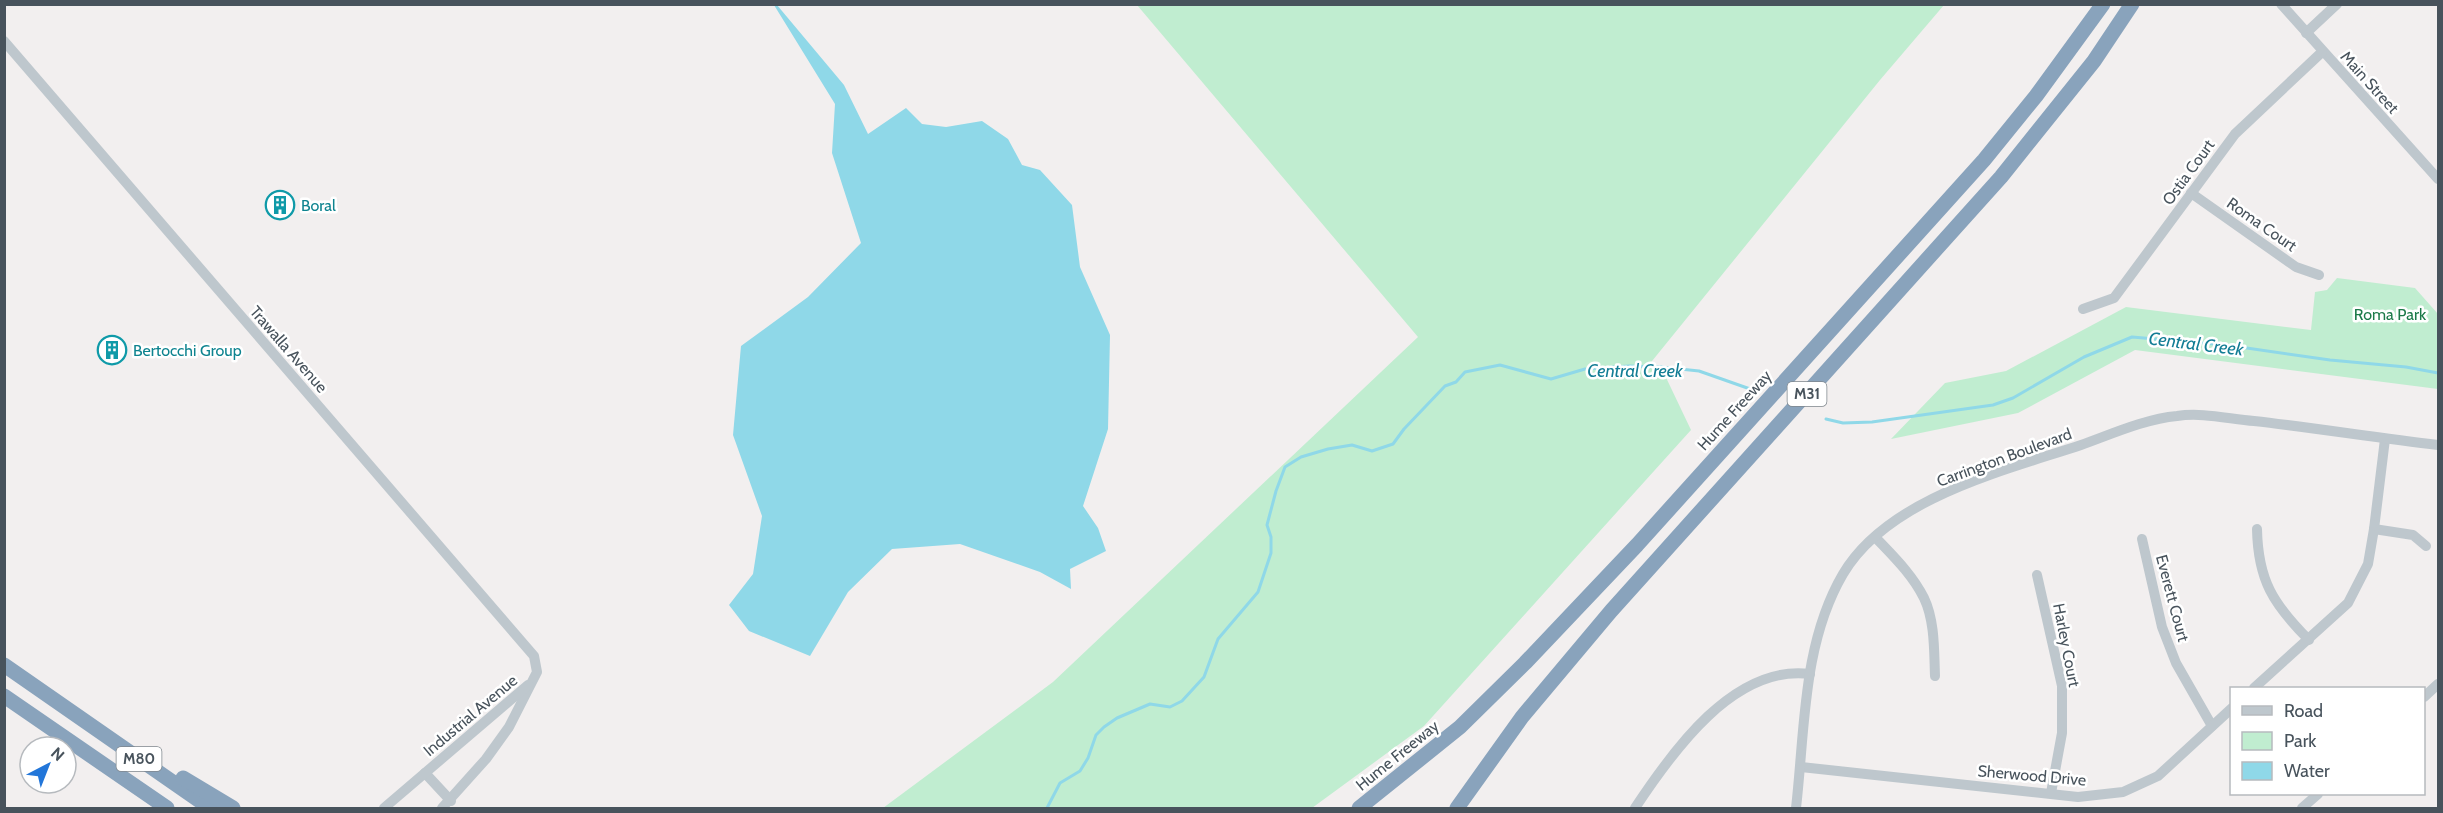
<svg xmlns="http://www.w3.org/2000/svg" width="2443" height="813" viewBox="0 0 2443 813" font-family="Cabin,sans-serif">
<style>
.green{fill:#c0edd0}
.water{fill:#8fd8e8}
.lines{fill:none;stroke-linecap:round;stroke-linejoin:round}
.stream{stroke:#8fd8e8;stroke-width:3}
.minor{stroke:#bec7cd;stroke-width:10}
.highway{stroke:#89a3bc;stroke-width:15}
.labels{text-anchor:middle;stroke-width:5;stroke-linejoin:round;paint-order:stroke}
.shield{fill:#fff;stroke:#7f878d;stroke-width:1.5}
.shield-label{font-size:15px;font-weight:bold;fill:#48535c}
.street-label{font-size:16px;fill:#48535c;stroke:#fff}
.culture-label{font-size:16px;fill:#0d838f;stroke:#fff;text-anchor:start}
.park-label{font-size:16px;fill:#1c7a49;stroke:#fff}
.water-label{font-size:18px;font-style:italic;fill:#137d95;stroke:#fff}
</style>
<rect width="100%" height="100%" fill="#f2efef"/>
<g class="green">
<path d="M1137 5H1944L1880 80 1648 366 1661 367 1691 430 1424 726 1312 808H883L1053 682 1418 337Z"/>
<path d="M2337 278 2415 288 2438 314V389L2135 350 2018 413 1891 439 1945 383 2006 371 2126 307 2311 330 2315 292 2327 290Z"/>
</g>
<path class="water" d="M774 5H777L844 85 868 134 906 108 922 124 946 127 982 121 1008 139 1022 165 1040 170 1072 205 1080 267 1110 335 1108 429 1083 506 1098 528 1106 551 1070 569 1071 589 1040 572 960 544 892 549 848 592 810 656 749 631 729 605 753 574 762 516 733 435 741 346 808 297 861 243 832 153 835 104Z"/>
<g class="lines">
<g class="stream">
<path d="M1826 419 1843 423 1872 422 1993 405 2013 398 2084 357 2132 337 2226 345 2330 360 2406 367 2438 373"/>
<path d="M1047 808 1060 783 1080 771 1088 758 1096 735 1104 727 1117 718 1150 704 1170 707 1182 701 1204 677 1218 639 1258 592 1271 553V537L1267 525 1276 491 1285 467 1301 457 1328 449 1352 445 1372 451 1393 444 1404 429 1445 386 1456 382 1465 372 1500 365 1551 379 1585 369 1629 366 1661 367 1699 371 1753 390"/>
</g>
<g class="minor">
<path d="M2281 4 2438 179"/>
<path d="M2306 33 2337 4"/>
<path d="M4 41 534 656 537 672 509 727 486 759 442 808"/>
<path d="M2191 193 2296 267 2319 275"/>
<path d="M2083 309 2114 298 2235 134 2322 52"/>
<path d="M2257 529C2258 580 2273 604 2309 640"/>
<path d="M2374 529 2413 535 2426 546"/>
<path d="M1875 537C1893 556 1912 574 1924 598 1935 621 1934 651 1935 676"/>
<path d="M2142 539 2162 627 2176 663 2212 726"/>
<path d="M2037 575 2062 686V733L2051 793"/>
<path d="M2254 688 2348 603 2368 564 2374 529 2385 439"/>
<path d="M2424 697 2438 684"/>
<path d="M1801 767 2078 797 2123 792 2158 776 2232 708"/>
<path d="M425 773 451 801"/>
<path d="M384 808 528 685"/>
<path d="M1635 808C1672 752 1734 664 1810 674"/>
<path d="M1796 808C1805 731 1802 644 1843 574 1888 498 2003 471 2081 445 2112 434 2145 419 2177 416 2202 412 2229 419 2254 421 2316 428 2377 438 2438 445"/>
<path d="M2302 808 2318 794"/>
</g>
<g class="highway">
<path d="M4 665 210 808"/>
<path d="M4 696 167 808"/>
<path d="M183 778 233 808"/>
<path d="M1359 808 1460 727 1525 663 1637 545 1984 160 2036 96 2103 4"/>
<path d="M1457 808 1522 717 1611 611 2001 177 2094 61 2132 4"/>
</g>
</g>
<defs>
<g id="building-ring" transform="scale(1.5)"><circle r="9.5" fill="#fff" stroke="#0f9aa8" stroke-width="1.5"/><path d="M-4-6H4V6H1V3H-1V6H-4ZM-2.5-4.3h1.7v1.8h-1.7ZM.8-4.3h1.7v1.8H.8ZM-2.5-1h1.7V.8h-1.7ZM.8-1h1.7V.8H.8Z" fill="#0f9aa8"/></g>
</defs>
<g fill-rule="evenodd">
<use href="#building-ring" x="280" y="205"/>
<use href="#building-ring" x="112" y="350"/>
</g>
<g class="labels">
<g class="shield">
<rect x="1787.5" y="382" width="39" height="24" rx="4.5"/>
<rect x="116.5" y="747" width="45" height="24" rx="4.5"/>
</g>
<g class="shield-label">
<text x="1807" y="399">M31</text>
<text x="139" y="764">M80</text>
</g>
<g class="street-label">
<text transform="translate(2370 82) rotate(48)" y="6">Main Street</text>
<text transform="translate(2188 172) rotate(-54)" y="6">Ostia Court</text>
<text transform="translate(2262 224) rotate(35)" y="6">Roma Court</text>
<text transform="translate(289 349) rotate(49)" y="6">Trawalla Avenue</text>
<text transform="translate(1734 410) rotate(-48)" y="6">Hume Freeway</text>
<text transform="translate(2004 457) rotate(-20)" y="6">Carrington Boulevard</text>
<text transform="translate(2173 598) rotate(75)" y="6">Everett Court</text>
<text transform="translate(2067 645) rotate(79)" y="6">Harley Court</text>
<text transform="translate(470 715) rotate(-40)" y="6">Industrial Avenue</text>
<text transform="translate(1397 755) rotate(-39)" y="6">Hume Freeway</text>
<text transform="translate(2032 775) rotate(5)" y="6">Sherwood Drive</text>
</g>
<g class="culture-label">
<text x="301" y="211">Boral</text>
<text x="133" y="356">Bertocchi Group</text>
</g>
<g class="park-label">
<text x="2390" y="320">Roma Park</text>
</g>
<g class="water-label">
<text transform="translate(2196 344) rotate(7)" y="6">Central Creek</text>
<text x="1635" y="377">Central Creek</text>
</g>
</g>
<rect width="2443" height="813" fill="none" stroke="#48535c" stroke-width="12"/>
<rect x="2230" y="687" width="195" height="108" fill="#ffffff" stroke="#b6babe" stroke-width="1.5"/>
<rect x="2242" y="706" width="30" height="9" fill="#bec7cd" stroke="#b6babe" stroke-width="1.5"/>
<text x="2284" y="717" font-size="18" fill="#48535c">Road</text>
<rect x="2242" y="732" width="30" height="18" fill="#c0edd0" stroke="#b6babe" stroke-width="1.5"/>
<text x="2284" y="747" font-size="18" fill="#48535c">Park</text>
<rect x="2242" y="762" width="30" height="18" fill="#8fd8e8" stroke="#b6babe" stroke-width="1.5"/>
<text x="2284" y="777" font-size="18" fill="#48535c">Water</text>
<g transform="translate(48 765) rotate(42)"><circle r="28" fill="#ffffff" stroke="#b6babe" stroke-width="1.5"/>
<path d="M0-4.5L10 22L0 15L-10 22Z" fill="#2276d9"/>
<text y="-9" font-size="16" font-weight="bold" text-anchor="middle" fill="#48535c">N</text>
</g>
</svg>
